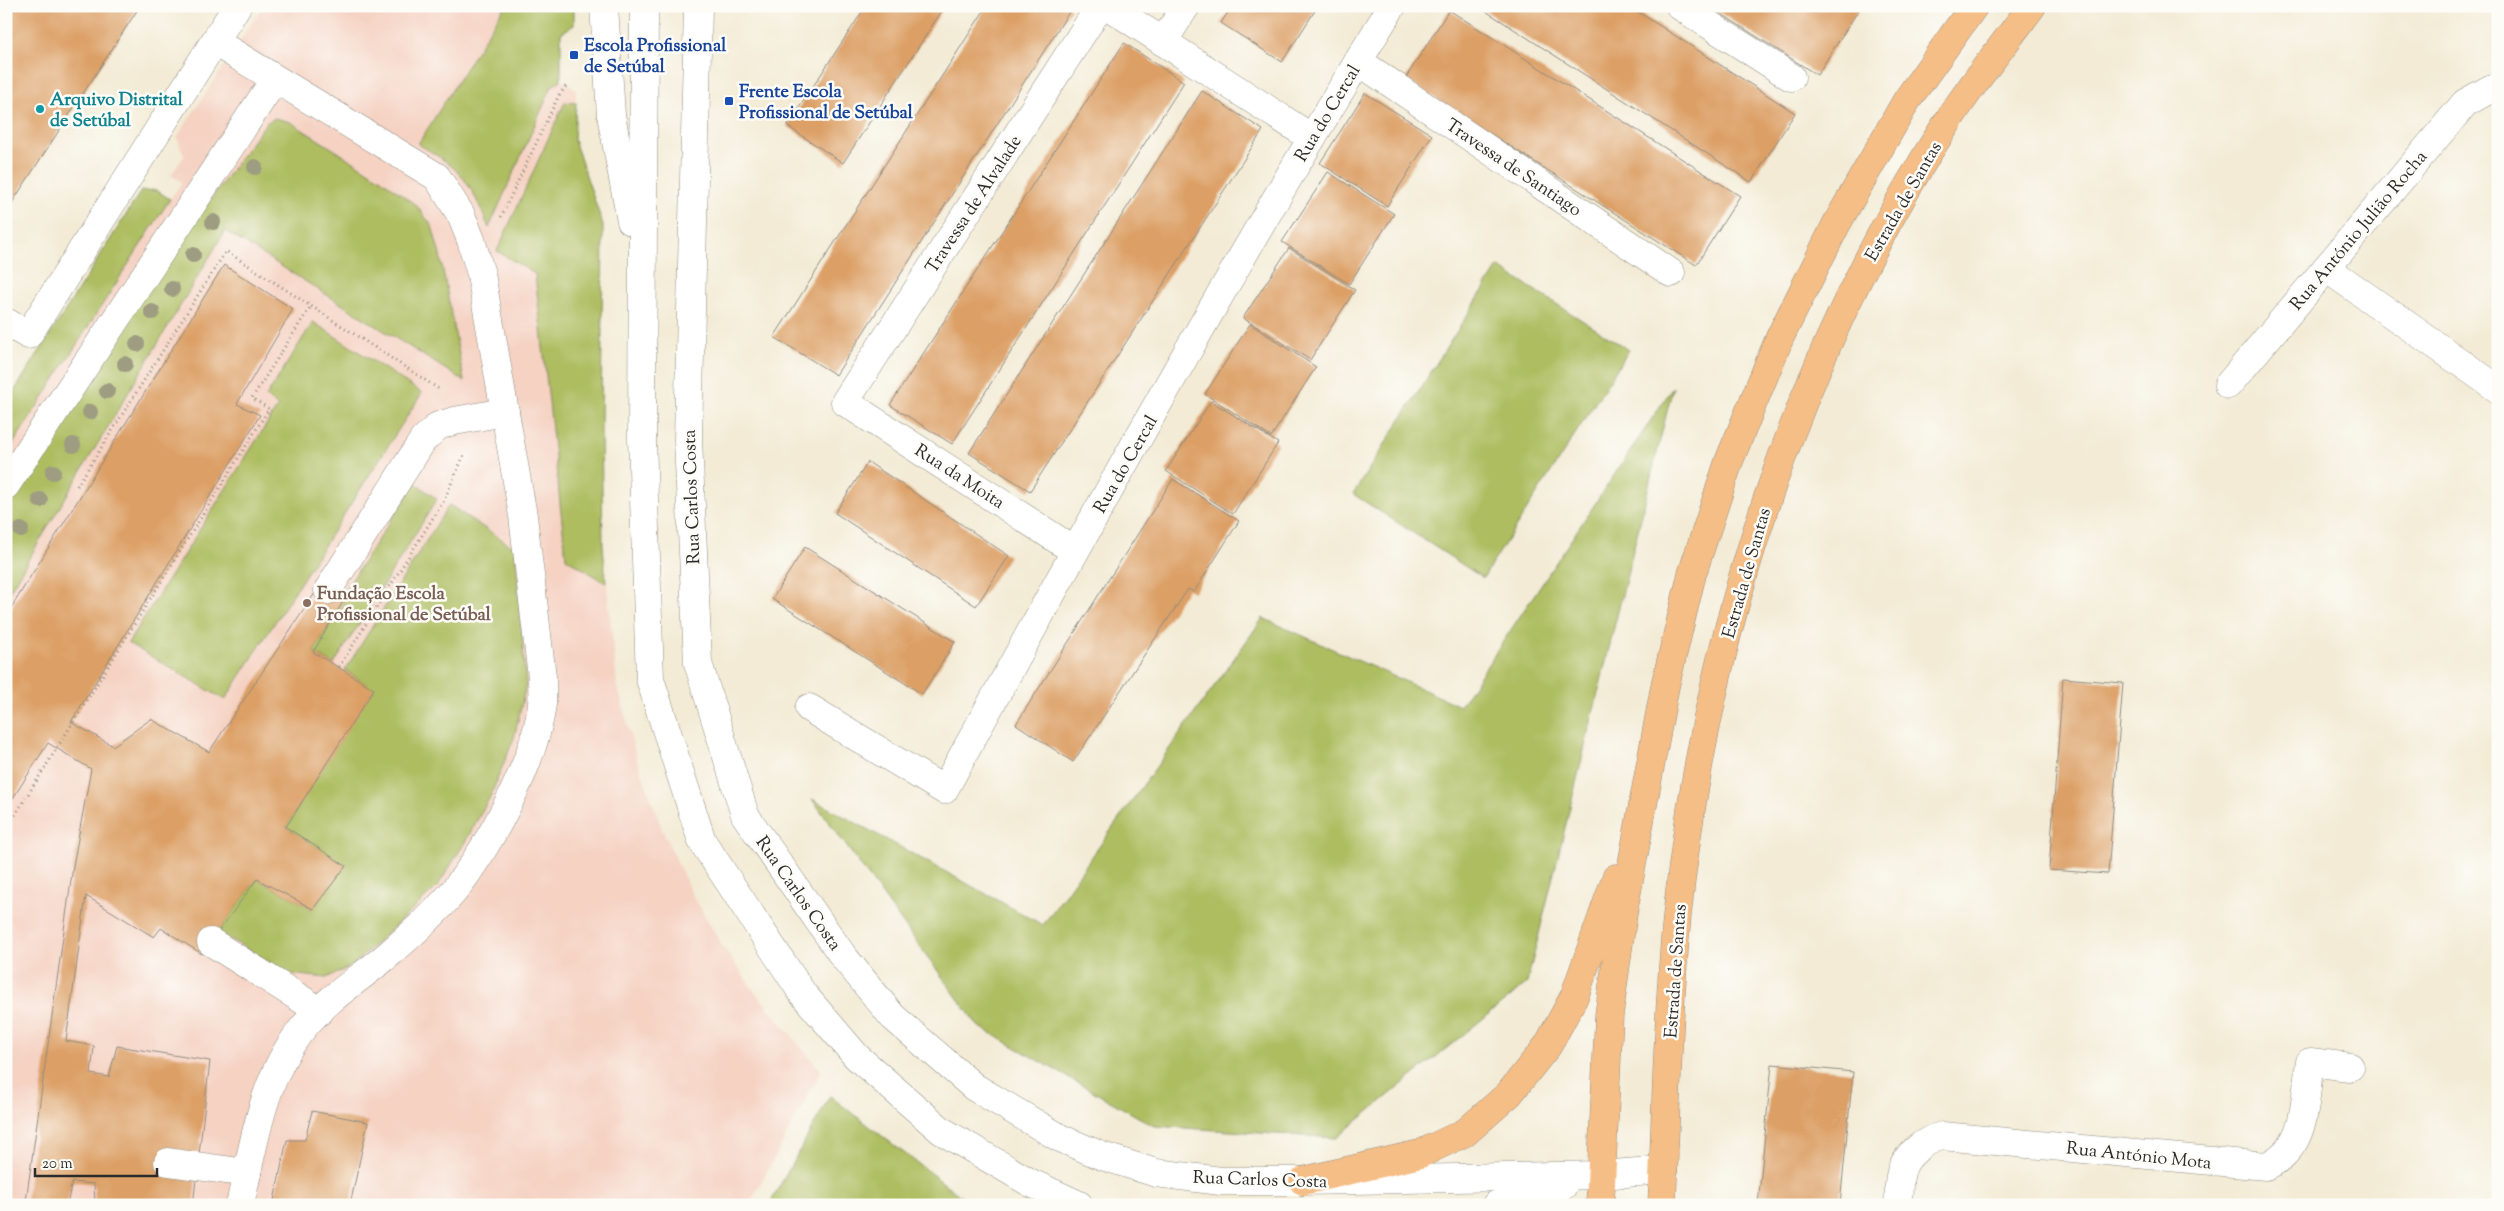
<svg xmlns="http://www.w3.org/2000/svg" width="2504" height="1211" viewBox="0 0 2504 1211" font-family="'Sorts Mill Goudy',serif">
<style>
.built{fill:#f5d2c2}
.green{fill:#adbd60;stroke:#6c7446}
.building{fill:#dc9f65}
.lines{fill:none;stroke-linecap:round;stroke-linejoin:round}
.minor-casing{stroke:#8f8b80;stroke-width:29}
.major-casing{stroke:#8f8b80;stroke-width:29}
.path{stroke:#8f8b80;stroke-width:3;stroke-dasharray:1 4;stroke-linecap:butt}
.minor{stroke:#fff;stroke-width:28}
.major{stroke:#f6be87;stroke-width:28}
.tree{fill:#9e9d82}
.transit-dot{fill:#1a4fb4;stroke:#fdfcf7;stroke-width:2}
.culture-dot{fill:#0f9aa8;stroke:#fdfcf7;stroke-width:2}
.education-dot{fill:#8d6e63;stroke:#fdfcf7;stroke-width:2}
.labels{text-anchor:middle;stroke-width:5;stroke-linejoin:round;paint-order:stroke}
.transit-label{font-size:18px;font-weight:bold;fill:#164399;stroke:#fdfcf7;text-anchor:start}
.culture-label{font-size:18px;font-weight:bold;fill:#0d838f;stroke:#fdfcf7;text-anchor:start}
.street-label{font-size:18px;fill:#2b2b2b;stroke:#fdfcf7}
.education-label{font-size:18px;font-weight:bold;fill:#785e54;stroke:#fdfcf7;text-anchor:start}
</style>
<rect width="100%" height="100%" fill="#fdfcf7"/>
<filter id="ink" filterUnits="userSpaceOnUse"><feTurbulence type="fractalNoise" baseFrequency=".02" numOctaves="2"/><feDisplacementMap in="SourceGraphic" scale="10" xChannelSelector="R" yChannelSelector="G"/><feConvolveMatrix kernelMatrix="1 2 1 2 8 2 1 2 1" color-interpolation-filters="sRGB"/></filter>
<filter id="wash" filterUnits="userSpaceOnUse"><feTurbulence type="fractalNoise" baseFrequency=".0096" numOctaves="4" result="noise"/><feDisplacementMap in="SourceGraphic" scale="20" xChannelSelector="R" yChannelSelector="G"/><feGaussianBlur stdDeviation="1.12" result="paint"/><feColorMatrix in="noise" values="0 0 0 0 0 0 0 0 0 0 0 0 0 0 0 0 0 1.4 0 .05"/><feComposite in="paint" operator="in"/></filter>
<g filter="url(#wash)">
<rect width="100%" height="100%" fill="#f3ebd5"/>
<path class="built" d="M263 6H574V25L561 33V80L576 89 574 140 603 225 601 430 603 545 617 684 637 760 662 829 691 892 723 947 755 992 821 1071 749 1205H6V404L141 191 156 190 170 199 182 182 171 175 184 156 177 137Z"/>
<g class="green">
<path d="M505 6H574V25L561 33V80L552 86 489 228C469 180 463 170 418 144Z"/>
<path d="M565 102 576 103 574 140 603 225 601 430 603 545 606 583 566 558 535 274 497 251Z"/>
<path d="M275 118 290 122 381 179 417 206 432 226 440 255 464 381 225 231 6 597V509L147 287 266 123Z"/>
<path d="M156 190 170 199 6 455V404L141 191Z"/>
<path d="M1498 267 1629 350 1483 578 1353 494Z"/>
<path d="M313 322 422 393 225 700 128 643 278 406 266 397Z"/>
<path d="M1673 387 1527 983 1336 1138 1154 1126 978 1026 812 799 1043 925 1263 618 1460 706Z"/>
<path d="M415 483 437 499 334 664 313 652 344 601 340 598Z"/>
<path d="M449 505 515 548 526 685 514 738 490 797 464 844 437 887 352 966 326 978 290 974 218 932 257 879 313 909 345 866 286 827 373 689 345 670Z"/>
<path d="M830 1096 972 1205H769Z"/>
</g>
<g id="blocks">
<g class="building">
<path d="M6 6H140L6 212Z"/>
<path d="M866 6H945L843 163 787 126Z"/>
<path d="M987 6H1068L1071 9 836 375 774 337Z"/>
<path d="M1232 6H1318L1282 62 1221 23Z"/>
<path d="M1478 6H1629L1795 113 1751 182Z"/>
<path d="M1709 6H1861L1817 75Z"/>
<path d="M1449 10 1740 196 1696 265 1405 79Z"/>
<path d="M1124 43 1184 82 952 444 890 405Z"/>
<path d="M1202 91 1263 130 1030 491 969 453Z"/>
<path d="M1365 93 1432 135 1387 206 1320 163Z"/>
<path d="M1328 172 1394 214 1349 284 1282 242Z"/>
<path d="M1289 248 1355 290 1310 360 1243 318Z"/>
<path d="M224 265 293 309 237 404 260 415 71 722 113 746 151 719 209 752 321 584 344 600 313 652 374 689 286 827 346 866 313 909 257 879 202 954 161 928 154 937 86 896 66 1041 94 1046 91 1074 109 1077 117 1046 210 1061 193 1205H95L94 1184 72 1182 67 1205H47L26 1201 73 866 91 769 48 743 6 809V616Z"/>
<path d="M1250 324 1316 367 1271 437 1205 394Z"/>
<path d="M1211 401 1278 443 1233 514 1166 471Z"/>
<path d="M868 462 1009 556 976 606 835 513Z"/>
<path d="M1173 479 1239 521 1194 592 1188 589 1073 762 1016 724Z"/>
<path d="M805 547 955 642 922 694 772 599Z"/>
<path d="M2063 678 2123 683 2108 874 2049 870Z"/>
<path d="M1772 1064 1853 1072 1840 1205H1758Z"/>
<path d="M312 1111 368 1122 350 1205H273L287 1140H305Z"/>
</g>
</g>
</g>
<g filter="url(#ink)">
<use href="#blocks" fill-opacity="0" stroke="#8f8b80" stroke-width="1"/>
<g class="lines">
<g class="minor-casing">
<g id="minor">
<path d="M604 6 611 115 631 221"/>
<path d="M644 6 642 438 650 679 702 841 803 994 857 1057 942 1131 1029 1182 1079 1205"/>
<path d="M698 6 688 440 698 663 745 815 843 956 893 1017 974 1087 1060 1138 1102 1156 1156 1173 1221 1181H1303L1601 1175 1663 1170"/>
<path d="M1108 6 1312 138"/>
<path d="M1680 6 1791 77"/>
<path d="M215 42 437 177 461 215 471 240 481 274 523 516 542 677C542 686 543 695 542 704 535 762 490 845 454 891 435 914 411 935 389 954 361 978 326 999 303 1028 262 1078 254 1144 240 1205"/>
<path d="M1163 42 1186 6"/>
<path d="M1358 61 1671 273"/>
<path d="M2326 268 2498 389"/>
<path d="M6 322 28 335 237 6"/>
<path d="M2228 385 2465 103 2492 88H2498"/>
<path d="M6 485 275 79"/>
<path d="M1075 551 845 402 1100 6"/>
<path d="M328 590 423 440 438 426 454 421 505 412"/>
<path d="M809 708 944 790C1088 526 1234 262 1392 6"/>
<path d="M211 942 320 1011"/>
<path d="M168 1162 247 1173"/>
<path d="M1496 1205 1563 1186"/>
<path d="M1898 1205C1899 1194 1898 1182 1901 1172 1905 1155 1925 1140 1942 1136L2266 1166C2308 1148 2304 1102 2310 1062L2350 1067"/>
</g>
</g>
<g class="major-casing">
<g id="major">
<path d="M1303 1181 1420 1154 1466 1132 1509 1094 1548 1045 1574 997 1616 878"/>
<path d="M1600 1205 1609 1015 1623 913 1665 686 1692 574 1729 461 1780 337 1837 223 1907 100 1974 6"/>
<path d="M1662 1205C1666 1109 1668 1012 1677 916 1706 635 1797 352 1952 115 1977 77 2006 42 2032 6"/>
</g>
</g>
<g class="path">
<path d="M501 217 559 95 568 84"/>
<path d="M77 486 226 251 439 389"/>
<path d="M339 667 443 502 464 455"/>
<path d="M7 828 269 409 252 398 311 306"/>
</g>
<use href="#minor" class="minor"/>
<use href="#major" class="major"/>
</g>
<g class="tree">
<circle cx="255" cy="167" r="8"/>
<circle cx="213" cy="222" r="8"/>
<circle cx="193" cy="255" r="8"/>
<circle cx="172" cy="289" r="8"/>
<circle cx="152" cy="312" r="8"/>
<circle cx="137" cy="344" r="8"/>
<circle cx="125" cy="364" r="8"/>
<circle cx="107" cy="391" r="8"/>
<circle cx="90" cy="412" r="8"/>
<circle cx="73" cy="445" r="8"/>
<circle cx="53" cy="472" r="8"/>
<circle cx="40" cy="500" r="8"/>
<circle cx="21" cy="530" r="8"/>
</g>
</g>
<g class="transit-dot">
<rect x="569" y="50" width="10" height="10" rx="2.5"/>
<rect x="724" y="96" width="10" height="10" rx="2.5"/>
</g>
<circle class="culture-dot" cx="40" cy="109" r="5"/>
<circle class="education-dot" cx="307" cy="603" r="5"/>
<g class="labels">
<g class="transit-label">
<text x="584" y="51">Escola Profissional<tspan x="584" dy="21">de Setúbal</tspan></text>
<text x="739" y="97">Frente Escola<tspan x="739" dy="21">Profissional de Setúbal</tspan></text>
</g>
<g class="culture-label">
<text x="50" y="105">Arquivo Distrital<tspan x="50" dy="21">de Setúbal</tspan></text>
</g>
<g class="street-label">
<text transform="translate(1327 113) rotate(-59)" y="6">Rua do Cercal</text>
<text transform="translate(1514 167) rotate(34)" y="6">Travessa de Santiago</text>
<text transform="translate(1903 201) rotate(-60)" y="6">Estrada de Santas</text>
<text transform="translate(973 204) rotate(-57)" y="6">Travessa de Alvalade</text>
<text transform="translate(2358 230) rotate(-50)" y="6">Rua António Julião Rocha</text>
<text transform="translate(1125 464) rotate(-60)" y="6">Rua do Cercal</text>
<text transform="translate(960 476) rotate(33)" y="6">Rua da Moita</text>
<text transform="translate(691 497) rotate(-92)" y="6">Rua Carlos Costa</text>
<text transform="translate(1746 573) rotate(-74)" y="6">Estrada de Santas</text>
<text transform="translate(799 893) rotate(55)" y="6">Rua Carlos Costa</text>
<text transform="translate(1675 971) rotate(-86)" y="6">Estrada de Santas</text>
<text transform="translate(2139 1155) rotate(6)" y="6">Rua António Mota</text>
<text transform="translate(1260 1179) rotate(2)" y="6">Rua Carlos Costa</text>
</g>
<g class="education-label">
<text x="317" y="599">Fundação Escola<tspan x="317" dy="21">Profissional de Setúbal</tspan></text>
</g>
</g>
<rect width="2504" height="1211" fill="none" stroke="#fdfcf7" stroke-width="25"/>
<path d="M35 1168v8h122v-8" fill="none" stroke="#2b2b2b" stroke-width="2.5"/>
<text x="42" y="1168" font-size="15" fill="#2b2b2b" stroke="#fdfcf7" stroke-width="4" paint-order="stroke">20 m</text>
</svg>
